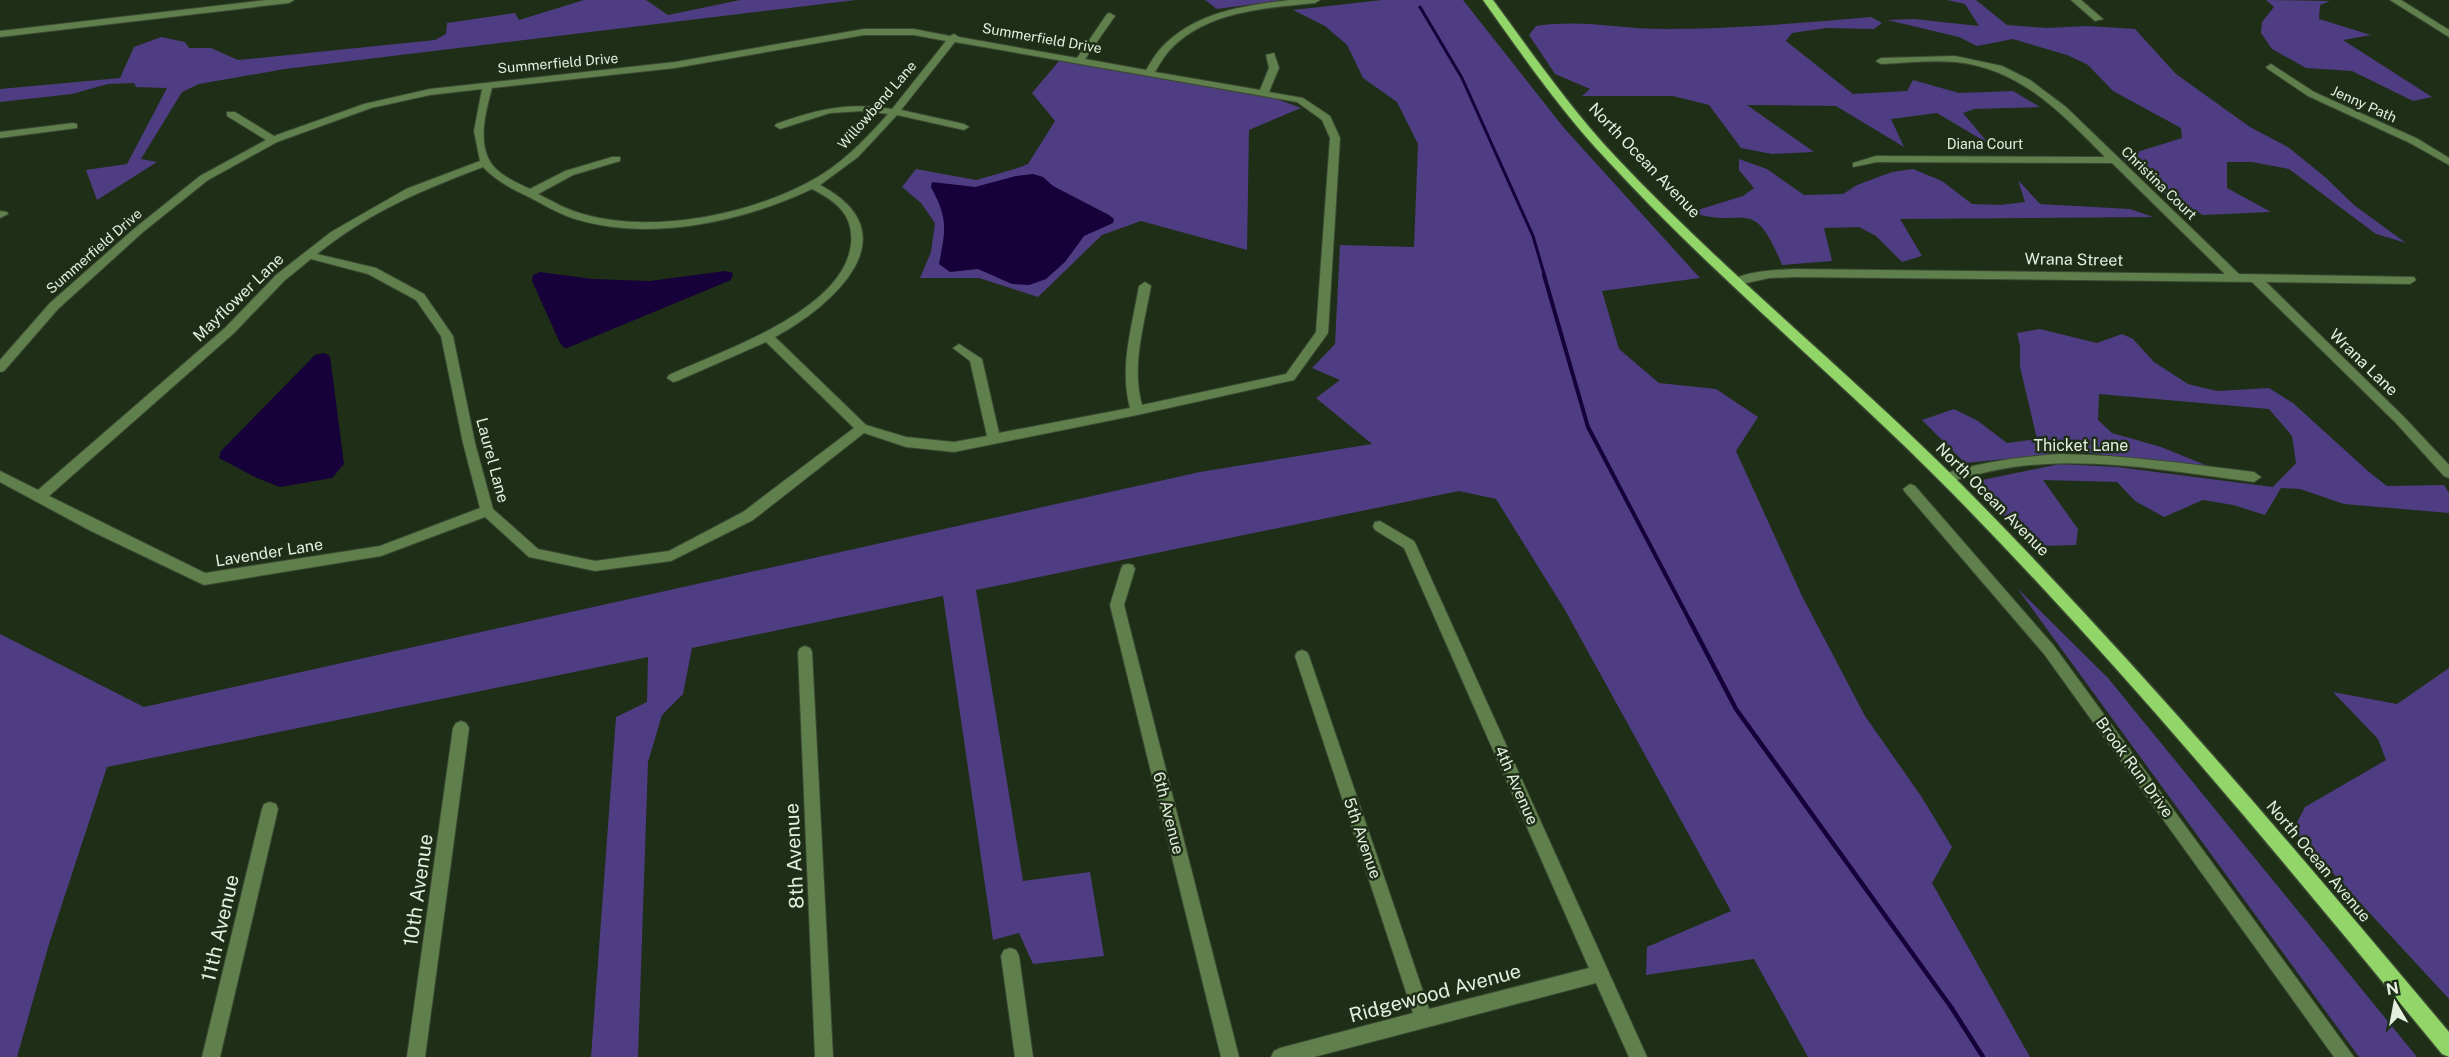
<svg xmlns="http://www.w3.org/2000/svg" width="2449" height="1057" viewBox="0 0 2449 1057" font-family="'Public Sans',sans-serif">
<style>
.green{fill:#4e3d82}
.water{fill:#17013a}
.lines{fill:none;stroke-linecap:round;stroke-linejoin:round}
.stream-far2{stroke:#17013a;stroke-width:3}
.stream-far1{stroke:#17013a;stroke-width:4}
.stream{stroke:#17013a;stroke-width:4.5}
.minor-casing{stroke:#3b4932;stroke-width:2}
.major-casing{stroke:#3b4932;stroke-width:3}
.minor{fill:#5f7f4c;fill-rule:evenodd}
.major{fill:#92d669;fill-rule:evenodd}
.labels{text-anchor:middle;stroke-width:5;stroke-linejoin:round;paint-order:stroke}
.far-street-label{font-size:14px;fill:#e4eedf;stroke:#1f2e16}
.street-label{font-size:16px;fill:#e4eedf;stroke:#1f2e16}
.near-street-label{font-size:20px;fill:#e4eedf;stroke:#1f2e16}
</style>
<rect width="100%" height="100%" fill="#1f2e16"/>
<g class="green">
<path d="M584 0H646L668 15 740 0H856L285 69 199 84 182 92 141 159 157 162 97 200 86 170 127 164 167 88 136 87 134 83 108 84 72 94 0 102V89L120 78 134 47 161 37 185 42 189 48H211L238 60 435 40 446 34 447 23 515 13 519 20Z"/>
<path d="M1205 0H1282L1217 9Z"/>
<path d="M1382 0H1463L1564 128 1700 278 1602 291 1619 349 1659 383 1716 389 1758 417 1736 451 1802 596 1865 716 1921 796 1952 847 1932 883 2030 1057H1808L1754 959 1646 975 1647 947 1731 911 1565 610 1496 499 1459 491 976 590 1023 881 1090 872 1104 956 1033 964 1019 933 993 940 943 596 692 648 683 694 662 715 648 762 638 1057H591L616 717 647 702 648 657 107 767 49 944 17 1057H0V634L144 707 1200 472 1372 444 1316 398 1340 380 1312 368 1335 344 1340 245 1414 247 1418 144 1397 102 1363 78 1347 45 1325 26 1293 10Z"/>
<path d="M1947 0H1976L2007 25 2047 28 2088 26 2135 29 2176 74 2250 127 2288 147 2325 177 2354 205 2406 243 2376 234 2289 169 2252 162H2227V188L2271 212 2203 215 2168 197 2121 157 2182 138 2181 128 2113 91 2088 65 2067 55 2013 39 1977 46 1959 37 1887 20 1914 19 1979 26 1965 4Z"/>
<path d="M2266 0 2330 1 2320 5 2319 19 2371 35 2343 40 2432 97 2413 101 2352 71 2306 68 2272 49 2261 33 2262 22 2274 7Z"/>
<path d="M1871 17 1882 23 1874 29 1827 28 1792 33 1786 41 1853 94 1907 91 1913 80 1959 93 2013 91 2040 107 1974 109 1963 113 1989 144 1937 113 1891 119 1904 147 1836 106 1747 105 1814 152 1772 154 1741 148 1709 105 1673 96H1582L1590 89 1555 74 1529 35 1536 26C1580 19 1620 29 1664 29 1733 29 1802 23 1871 17Z"/>
<path d="M1059 61 1274 98 1301 108 1249 130 1247 250 1141 221 1102 235 1038 297 979 278H920L931 252 935 223 921 203 902 187 916 169 976 180 1018 168 1028 164 1055 121 1032 93Z"/>
<path d="M1739 159 1767 169 1804 195 1843 194 1857 185 1892 172 1913 169 1942 181 1972 204 2000 205 2025 202 2018 180 2040 204 2130 209 2153 217 1900 219 1922 256 1902 262 1876 236 1859 227 1824 228 1832 261 1782 265C1752 192 1746 231 1691 212L1743 196 1754 188 1739 170Z"/>
<path d="M2040 329 2097 343 2122 334 2133 339 2154 362 2188 384 2217 391 2269 388 2293 403 2369 472 2387 486 2444 485 2449 493V513L2344 504 2300 489 2281 488 2265 515 2233 505 2203 500 2164 517 2135 501 2117 482 2043 480 2078 529 2076 545 2040 546 2004 516 1982 480 2060 464 2117 467 2273 487 2296 463 2292 436 2269 409 2099 394 2098 420 2112 433 2161 447 2213 468 2079 452 1965 463 1922 420 1954 409 1978 421 2007 443 2037 439 2020 367V346L2017 333Z"/>
<path d="M2017 588 2108 678 2417 1057H2359Z"/>
<path d="M2449 668V999L2293 830 2305 807 2386 760 2378 739 2333 692 2397 704Z"/>
</g>
<g class="water">
<path d="M1033 174 1043 177 1053 186 1109 215 1114 219 1113 223 1084 236 1065 262 1046 279 1029 285 1012 284 978 269 950 272 939 264C946 228 948 219 931 187L932 182 975 187 1016 176Z"/>
<path d="M725 271 733 273 731 280 567 348 563 347 559 341 532 281 533 275 540 272 592 279 650 281Z"/>
<path d="M324 353 330 356 344 464 332 478 280 487 257 478 219 458 221 451 315 355Z"/>
</g>
<g class="lines">
<path class="stream-far2" d="M1420 7 1462 78 1533 236 1545 277"/>
<path class="stream-far1" d="M1544 275 1588 427 1691 623"/>
<path class="stream" d="M1690 621 1736 709 1951 1007 1983 1057"/>
<g class="minor-casing">
<g id="minor">
<path d="M266 0H294L289 3 0 37V31Z"/>
<path d="M1290 0H1320L1315 3C1265 8 1204 11 1168 52 1163 58 1159 65 1155 72L1260 90 1269 68 1266 55 1274 53 1279 68 1269 92 1303 98 1330 116 1340 138 1328 333 1294 380 1137 415 954 452 906 447 864 433 753 520 671 561 595 571 534 558 529 557 485 517 381 556 204 585 89 530 0 482V471L38 490 226 327 276 275 331 232 406 189 480 161 474 131 482 89 430 95 371 108 277 142 208 180 143 232 58 309 4 371 0 372V360L50 303 135 228 200 176 266 140 227 116V112H235L274 136 364 104 430 89 675 62 864 29H914L950 36 954 34 959 37 1077 58 1107 14 1110 13 1115 16 1085 59 1146 70C1151 62 1156 53 1162 47 1195 12 1245 5 1290 0ZM864 35H914L946 41 892 109C848 102 818 109 776 124L775 126 780 129 830 113 863 111 888 114C865 140 840 166 809 182 747 215 652 234 583 214 567 210 552 201 538 194L573 175 620 161V157H612L565 171 530 189C517 183 499 175 491 163 477 142 486 110 492 88L675 68ZM955 42 1297 102 1322 120 1330 138 1316 332 1286 374 1142 405C1131 366 1144 325 1151 286L1145 282 1139 286C1132 327 1119 367 1130 408L999 433 982 359 959 344 953 348 970 361 987 436 954 442 906 437 866 425 775 337C834 305 913 234 820 185L858 157 897 115 964 130 969 127 964 124 901 110ZM483 167C495 180 513 190 529 197 544 205 559 214 575 219 651 242 742 222 812 189 836 201 854 215 851 244 844 311 721 351 669 375L667 378 673 382 677 381 766 342 854 428 743 512 669 551 595 561 538 549 493 509 475 443 453 336 424 294 376 268 317 254C371 211 420 191 483 167ZM311 259 368 274 416 300 441 336 463 443 480 508 380 546 205 573 49 496 234 333 284 281Z"/>
<path d="M2071 0H2081L2103 19 2095 21Z"/>
<path d="M2390 0H2401L2449 30V37Z"/>
<path d="M1955 56 2002 66 2030 80 2066 107 2239 274 2414 277 2416 280 2410 284 2266 282 2404 417 2449 465V478L2444 476 2396 423 2252 282 1794 277 1769 278 1738 285 1734 284 1732 281C1744 271 1778 270 1794 269L2225 274 2112 163 1877 162 1853 167V163L1876 156 2105 157C2061 113 2021 69 1956 62 1931 60 1905 63 1881 64L1876 61 1881 58Z"/>
<path d="M2271 64 2314 92 2418 139 2449 158V165L2410 143 2308 96 2268 69 2266 67Z"/>
<path d="M73 123 77 124V128L0 138V132Z"/>
<path d="M0 211 7 212 8 214 0 218Z"/>
<path d="M2060 454C2125 455 2189 464 2254 472L2261 477 2254 482C2177 472 2098 457 2021 466 1995 469 1970 476 1945 483L1938 478 1940 475C1980 462 2019 457 2060 454Z"/>
<path d="M1910 484 1915 486 2054 646 2354 1057H2334L2044 654 1905 492 1903 489Z"/>
<path d="M1380 521 1414 541 1416 545 1647 1057H1629L1596 983 1314 1057H1271L1274 1051 1280 1048 1413 1013 1295 656 1297 652 1302 650 1307 652 1309 656 1429 1009 1589 968 1404 548 1375 530 1373 526 1375 522Z"/>
<path d="M1128 564 1133 565 1135 569 1124 605 1239 1057H1221L1110 605 1121 569 1123 565Z"/>
<path d="M805 646 810 648 812 652 833 1057H815L798 652 800 648Z"/>
<path d="M461 721 466 723 469 728 425 1057H407L453 728 456 723Z"/>
<path d="M270 802 276 804 278 809 220 1057H202L262 809 264 804Z"/>
<path d="M1010 948 1016 950 1019 956 1033 1057H1015L1001 956 1004 950Z"/>
</g>
</g>
<g class="major-casing">
<path id="major" d="M1483 0H1493C1532 53 1570 108 1615 156 1725 273 1851 373 1964 487 2135 660 2293 846 2449 1032V1057L2442 1054C2284 862 2126 670 1951 492 1839 378 1714 277 1606 159 1560 110 1522 55 1483 0Z"/>
</g>
<use href="#minor" class="minor"/>
<use href="#major" class="major"/>
</g>
<g class="labels">
<g class="far-street-label">
<text transform="translate(1042 38) rotate(10)" y="5">Summerfield Drive</text>
<text transform="translate(558 63) rotate(-5)" y="5">Summerfield Drive</text>
<text transform="translate(2364 104) rotate(24)" y="5">Jenny Path</text>
<text transform="translate(877 105) rotate(-49)" y="5">Willowbend Lane</text>
<text x="1985" y="149">Diana Court</text>
<text transform="translate(2159 183) rotate(44)" y="5">Christina Court</text>
<text transform="translate(94 251) rotate(-41)" y="5">Summerfield Drive</text>
</g>
<g class="street-label">
<text transform="translate(1645 160) rotate(46)" y="6">North Ocean Avenue</text>
<text transform="translate(2074 259) rotate(1)" y="6">Wrana Street</text>
<text transform="translate(238 297) rotate(-44)" y="6">Mayflower Lane</text>
<text transform="translate(2364 362) rotate(44)" y="6">Wrana Lane</text>
<text x="2081" y="451">Thicket Lane</text>
<text transform="translate(493 460) rotate(75)" y="6">Laurel Lane</text>
<text transform="translate(1993 499) rotate(45)" y="6">North Ocean Avenue</text>
<text transform="translate(269 552) rotate(-9)" y="6">Lavender Lane</text>
<text transform="translate(2135 767) rotate(54)" y="6">Brook Run Drive</text>
<text transform="translate(1517 785) rotate(66)" y="6">4th Avenue</text>
<text transform="translate(1169 813) rotate(76)" y="6">6th Avenue</text>
<text transform="translate(1363 838) rotate(71)" y="6">5th Avenue</text>
<text transform="translate(2319 861) rotate(50)" y="6">North Ocean Avenue</text>
</g>
<g class="near-street-label">
<text transform="translate(794 856) rotate(-93)" y="7">8th Avenue</text>
<text transform="translate(418 890) rotate(-82)" y="7">10th Avenue</text>
<text transform="translate(220 928) rotate(-77)" y="7">11th Avenue</text>
<text transform="translate(1435 993) rotate(-15)" y="7">Ridgewood Avenue</text>
</g>
</g>
<g transform="translate(2395 1003) rotate(350)" stroke="#1f2e16" stroke-width="4.5" paint-order="stroke">
<path d="M0-4.5L10 22L0 15L-10 22Z" fill="#e4eedf"/>
<text y="-9" font-size="16" font-weight="bold" text-anchor="middle" fill="#e4eedf">N</text>
</g>
</svg>
